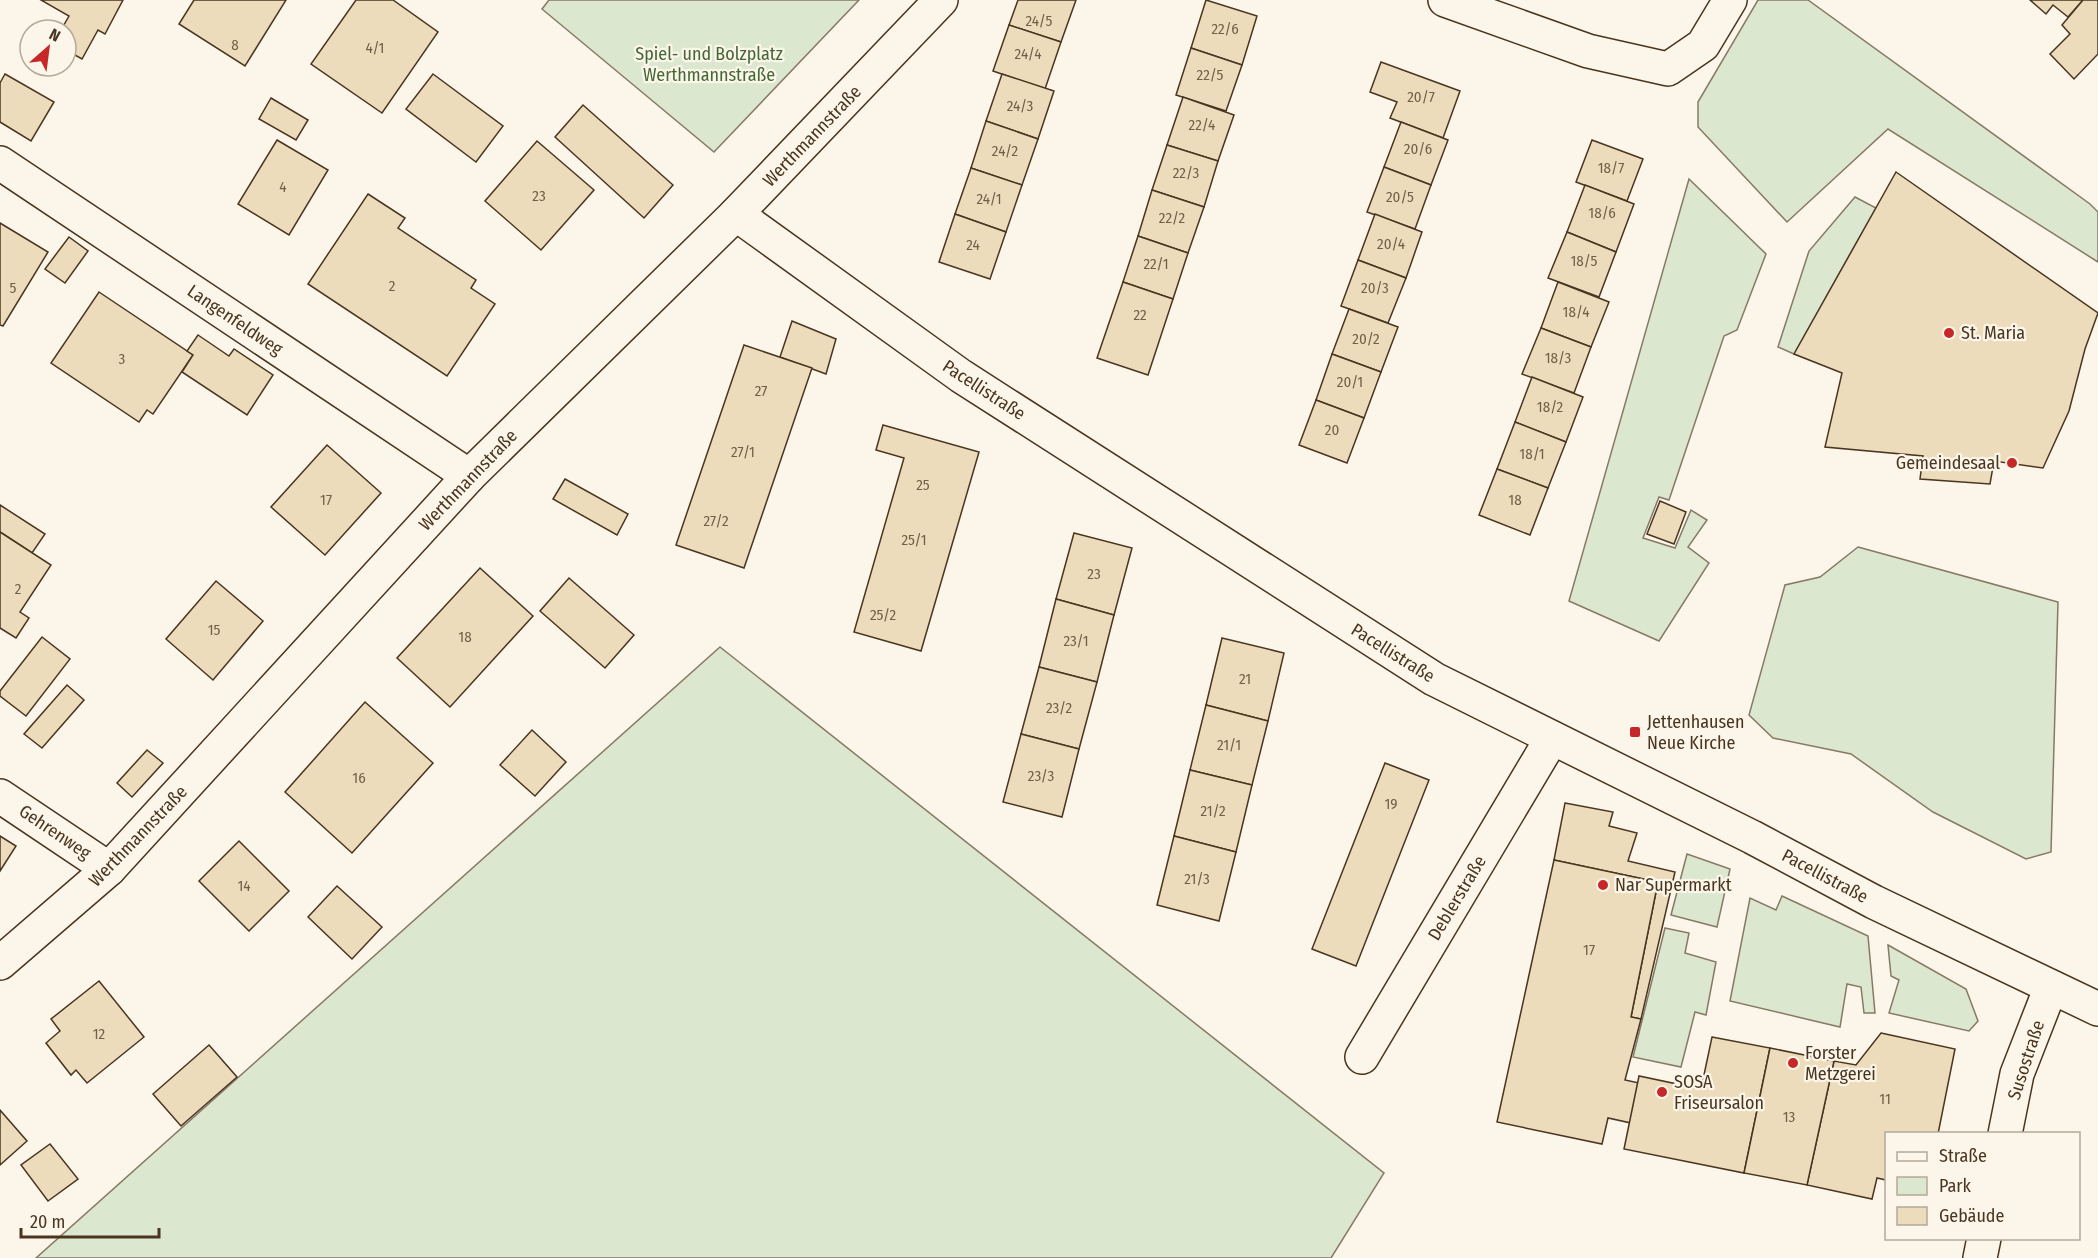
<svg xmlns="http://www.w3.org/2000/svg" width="2098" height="1258" viewBox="0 0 2098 1258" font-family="'Fira Sans Condensed',sans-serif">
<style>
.green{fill:#dce7d0;stroke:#887966;stroke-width:1.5}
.building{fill:#ecdcbc;stroke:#4a3520;stroke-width:1.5}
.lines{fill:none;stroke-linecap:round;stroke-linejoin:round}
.minor-casing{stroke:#4a3520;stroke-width:36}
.minor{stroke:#fbf6e9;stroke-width:33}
.poi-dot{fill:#c62828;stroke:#fbf6e9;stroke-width:2}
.labels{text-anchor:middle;stroke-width:4.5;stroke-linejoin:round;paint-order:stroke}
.number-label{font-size:15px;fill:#725f47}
.park-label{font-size:18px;fill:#436837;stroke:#fbf6e9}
.street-label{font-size:18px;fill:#4a3520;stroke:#fbf6e9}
.poi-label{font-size:18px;fill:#4a3520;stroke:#fbf6e9;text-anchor:start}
</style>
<rect width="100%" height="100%" fill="#fbf6e9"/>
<g class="green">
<path d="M549 0H859L714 152 542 9Z"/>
<path d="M1758 0H1808L2090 204 2098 212V262L1888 129 1787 222 1698 127V102Z"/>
<path d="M1689 179 1766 254 1737 330 1724 336 1669 500 1659 497 1643 538 1675 548 1691 510 1707 520 1688 547 1709 563 1659 641 1569 601Z"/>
<path d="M1855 197 1876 208 1794 354 1778 347 1809 251Z"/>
<path d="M1858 547 2058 602 2051 852 2026 859 1933 812 1851 754 1773 738 1749 715 1785 585 1820 577Z"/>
<path d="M720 647 1384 1173 1331 1258H36Z"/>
<path d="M1687 854 1730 869 1717 927 1671 915Z"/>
<path d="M1782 896 1868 936 1875 1013H1864L1861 987 1847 984 1840 1027 1730 1001 1750 898 1776 910Z"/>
<path d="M1665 928 1689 933 1685 953 1716 962 1706 1015 1695 1012 1681 1067 1633 1057Z"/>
<path d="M1888 945 1966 989 1978 1021 1969 1031 1889 1013 1899 980 1891 976Z"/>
</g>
<g class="building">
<path d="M41 0H123L105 34 98 30 82 59 66 50V30H61L69 16Z"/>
<path d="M194 0H286L245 66 179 24Z"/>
<path d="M356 0H393L438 32 382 113 311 64Z"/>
<path d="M1018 0H1076L1061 42 1009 25Z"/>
<path d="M1206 0 1257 16 1242 65 1191 48Z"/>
<path d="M2030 0H2083L2068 17 2053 5 2046 14Z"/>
<path d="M2083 0H2098V54L2074 79 2050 54 2070 34 2062 25Z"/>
<path d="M1009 25 1061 42 1045 89 993 71Z"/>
<path d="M1191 48 1242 65 1226 111 1176 95Z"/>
<path d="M1381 62 1460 91 1443 138 1390 118 1397 102 1370 92Z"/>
<path d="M5 74 54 102 31 141 0 122V83Z"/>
<path d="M433 74 503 126 476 162 406 109Z"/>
<path d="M1002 74 1054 91 1038 139 986 121Z"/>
<path d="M1183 97 1234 115 1218 161 1167 145Z"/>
<path d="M271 98 308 120 296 140 259 119Z"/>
<path d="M583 105 673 185 644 218 555 137Z"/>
<path d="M986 121 1038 139 1022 185 971 168Z"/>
<path d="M1401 122 1448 140 1431 185 1384 167Z"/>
<path d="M277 140 328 170 289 235 238 204Z"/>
<path d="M1592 140 1643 159 1627 201 1576 182Z"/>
<path d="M537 141 594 190 541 250 485 201Z"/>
<path d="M1167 145 1218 161 1204 207 1152 190Z"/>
<path d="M1384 167 1431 185 1415 229 1367 212Z"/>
<path d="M971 168 1022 185 1006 232 955 214Z"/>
<path d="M1896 172 2098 313 2085 349 2069 411 2043 468 1994 461 1990 484 1920 479 1923 456 1825 447 1842 373 1794 354Z"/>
<path d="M1585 185 1634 204 1616 252 1567 232Z"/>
<path d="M1152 190 1204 207 1188 253 1138 236Z"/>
<path d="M368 194 405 218 398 228 476 280 471 288 495 304 447 376 308 284Z"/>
<path d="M955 214 1006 232 990 279 939 262Z"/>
<path d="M1375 214 1422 232 1406 278 1358 260Z"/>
<path d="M0 223 48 252 3 326 0 325Z"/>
<path d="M1567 232 1616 252 1599 297 1548 278Z"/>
<path d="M1138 236 1188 253 1173 299 1123 282Z"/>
<path d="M69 237 88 251 65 283 45 269Z"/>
<path d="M1358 260 1406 278 1388 323 1341 306Z"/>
<path d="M1123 282 1173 299 1148 375 1097 358Z"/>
<path d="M1558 282 1609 302 1591 347 1541 328Z"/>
<path d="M99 292 193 355 153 414 147 410 139 422 51 363Z"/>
<path d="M1349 309 1398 327 1381 372 1332 354Z"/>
<path d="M792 321 836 339 826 374 780 357Z"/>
<path d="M1541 328 1591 347 1574 393 1522 374Z"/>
<path d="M198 335 229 356 234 349 273 375 247 415 182 372 193 355 187 351Z"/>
<path d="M744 345 812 368 744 568 676 545Z"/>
<path d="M1332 354 1381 372 1364 418 1316 400Z"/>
<path d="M1532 377 1583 397 1566 442 1515 422Z"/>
<path d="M1316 400 1364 418 1347 463 1299 445Z"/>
<path d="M1515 422 1566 442 1548 488 1497 469Z"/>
<path d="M883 425 979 452 921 651 854 632 904 458 876 450Z"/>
<path d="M327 445 381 493 325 555 271 507Z"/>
<path d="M1497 469 1548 488 1530 535 1479 515Z"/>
<path d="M565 479 628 514 617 535 553 499Z"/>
<path d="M1660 501 1686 512 1674 544 1647 534Z"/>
<path d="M0 505 45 534 32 553 0 532Z"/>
<path d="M0 532 51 565 20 612 29 618 16 638 0 628Z"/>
<path d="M1074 533 1132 548 1114 615 1056 599Z"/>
<path d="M480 568 533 616 450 707 397 658Z"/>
<path d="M569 578 634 635 605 668 540 611Z"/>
<path d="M216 581 263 621 213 680 166 639Z"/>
<path d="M1056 599 1114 615 1097 682 1039 667Z"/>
<path d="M42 637 70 659 26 716 0 696V691Z"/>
<path d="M1222 638 1284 653 1268 721 1206 705Z"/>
<path d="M1039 667 1097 682 1079 749 1021 734Z"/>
<path d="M67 685 84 700 42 748 24 734Z"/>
<path d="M365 702 433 763 352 853 285 792Z"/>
<path d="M1206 705 1268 721 1252 785 1190 770Z"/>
<path d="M532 730 566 762 535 796 500 765Z"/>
<path d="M1021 734 1079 749 1062 817 1003 802Z"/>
<path d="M147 750 163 763 132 797 117 783Z"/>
<path d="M1385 763 1429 780 1356 966 1312 949Z"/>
<path d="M1190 770 1252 785 1236 852 1174 836Z"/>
<path d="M1565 803 1613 812 1609 826 1637 833 1628 861 1675 872 1641 1019 1631 1017 1658 882 1554 860Z"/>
<path d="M0 836 16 846 0 871Z"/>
<path d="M1174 836 1236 852 1219 921 1157 905Z"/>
<path d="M239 841 289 891 249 931 199 881Z"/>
<path d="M1554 860 1658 882 1631 1017 1641 1019 1625 1080 1639 1083 1631 1123 1608 1118 1602 1144 1497 1122Z"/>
<path d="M337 886 382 927 352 959 308 917Z"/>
<path d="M99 981 144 1037 87 1083 76 1070 71 1075 46 1043 60 1031 51 1019Z"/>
<path d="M1881 1033 1955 1049 1938 1134H1886V1180L1877 1178 1872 1199 1807 1185 1834 1061 1856 1065Z"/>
<path d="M1712 1037 1770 1048 1744 1173 1624 1149 1639 1076 1701 1089Z"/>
<path d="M209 1045 237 1077 181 1126 153 1094Z"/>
<path d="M1770 1048 1834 1061 1807 1185 1744 1173Z"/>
<path d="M0 1110 27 1141 0 1165Z"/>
<path d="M50 1144 78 1179 48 1201 21 1165Z"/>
</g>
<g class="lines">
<g class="minor-casing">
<g id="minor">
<path d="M1445 0 1588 51 1668 69 1703 45 1730 0"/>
<path d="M0 163 469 476"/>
<path d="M736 214 961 376 1434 679 1752 837 1874 902 2098 1009"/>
<path d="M0 796 109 869"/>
<path d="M0 963 109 869 469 476 736 214 941 0"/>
<path d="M1362 1057 1552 738"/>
<path d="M2005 1134 2017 1074 2051 987"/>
<path d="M1980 1258 1984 1238"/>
</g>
</g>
<use href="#minor" class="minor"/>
</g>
<g class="poi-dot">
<circle cx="1949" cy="333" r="6"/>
<circle cx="2012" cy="463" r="6"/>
<rect x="1629" y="726" width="12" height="12" rx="3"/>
<circle cx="1603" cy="885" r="6"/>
<circle cx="1793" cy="1063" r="6"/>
<circle cx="1662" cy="1092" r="6"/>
</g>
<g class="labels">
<g class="number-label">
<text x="1039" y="26">24/5</text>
<text x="1225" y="34">22/6</text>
<text x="235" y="50">8</text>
<text x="375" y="53">4/1</text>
<text x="1028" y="59">24/4</text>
<text x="1210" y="80">22/5</text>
<text x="1421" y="102">20/7</text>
<text x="1020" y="111">24/3</text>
<text x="1202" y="130">22/4</text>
<text x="1418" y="154">20/6</text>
<text x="1005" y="156">24/2</text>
<text x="1611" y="173">18/7</text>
<text x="1186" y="178">22/3</text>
<text x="283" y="192">4</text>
<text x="539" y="201">23</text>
<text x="1400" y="202">20/5</text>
<text x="989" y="204">24/1</text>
<text x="1602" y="218">18/6</text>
<text x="1172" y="223">22/2</text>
<text x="1391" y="249">20/4</text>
<text x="973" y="250">24</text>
<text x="1584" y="266">18/5</text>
<text x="1156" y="269">22/1</text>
<text x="392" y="291">2</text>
<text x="13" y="293">5</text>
<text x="1375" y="293">20/3</text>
<text x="1576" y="317">18/4</text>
<text x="1140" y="320">22</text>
<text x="1366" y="344">20/2</text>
<text x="1558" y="363">18/3</text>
<text x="122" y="364">3</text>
<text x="1350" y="387">20/1</text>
<text x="761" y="396">27</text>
<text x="1550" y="412">18/2</text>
<text x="1332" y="435">20</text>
<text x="743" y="457">27/1</text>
<text x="1532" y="459">18/1</text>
<text x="923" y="490">25</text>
<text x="326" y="505">17</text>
<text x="1515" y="505">18</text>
<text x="716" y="526">27/2</text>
<text x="914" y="545">25/1</text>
<text x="1094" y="579">23</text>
<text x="18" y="594">2</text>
<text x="883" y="620">25/2</text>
<text x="214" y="635">15</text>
<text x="465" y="642">18</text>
<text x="1076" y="646">23/1</text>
<text x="1245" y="684">21</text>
<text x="1059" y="713">23/2</text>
<text x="1229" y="750">21/1</text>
<text x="1041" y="781">23/3</text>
<text x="359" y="783">16</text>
<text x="1391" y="809">19</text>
<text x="1213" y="816">21/2</text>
<text x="1197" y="884">21/3</text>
<text x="244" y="891">14</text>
<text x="1589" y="955">17</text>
<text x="99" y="1039">12</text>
<text x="1885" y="1104">11</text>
<text x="1789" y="1122">13</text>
</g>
<g class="park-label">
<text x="709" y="60">Spiel- und Bolzplatz<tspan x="709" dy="21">Werthmannstraße</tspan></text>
</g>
<g class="street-label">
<text transform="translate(812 136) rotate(-46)" y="6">Werthmannstraße</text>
<text transform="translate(235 320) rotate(34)" y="6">Langenfeldweg</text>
<text transform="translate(984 390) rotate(33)" y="6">Pacellistraße</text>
<text transform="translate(468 480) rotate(-46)" y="6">Werthmannstraße</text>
<text transform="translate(1393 653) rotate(32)" y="6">Pacellistraße</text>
<text transform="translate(55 832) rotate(34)" y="6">Gehrenweg</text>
<text transform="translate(138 836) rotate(-46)" y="6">Werthmannstraße</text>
<text transform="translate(1825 876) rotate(28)" y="6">Pacellistraße</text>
<text transform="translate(1457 898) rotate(-59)" y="6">Deblerstraße</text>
<text transform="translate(2026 1060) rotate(-72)" y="6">Susostraße</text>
</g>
<g class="poi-label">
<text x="1961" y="339">St. Maria</text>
<text x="2000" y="469" text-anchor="end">Gemeindesaal</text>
<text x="1647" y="728">Jettenhausen<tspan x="1647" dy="21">Neue Kirche</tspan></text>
<text x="1615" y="891">Nar Supermarkt</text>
<text x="1805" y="1059">Forster<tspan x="1805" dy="21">Metzgerei</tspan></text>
<text x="1674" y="1088">SOSA<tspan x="1674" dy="21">Friseursalon</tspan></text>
</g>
</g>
<rect x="1885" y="1132" width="195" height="108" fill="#fbf6e9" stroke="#b4a999" stroke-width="1.5"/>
<rect x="1897" y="1152" width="30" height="9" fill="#fbf6e9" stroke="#b4a999" stroke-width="1.5"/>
<text x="1939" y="1162" font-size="18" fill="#4a3520">Straße</text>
<rect x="1897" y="1177" width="30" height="18" fill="#dce7d0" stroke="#b4a999" stroke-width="1.5"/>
<text x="1939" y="1192" font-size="18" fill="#4a3520">Park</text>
<rect x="1897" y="1207" width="30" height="18" fill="#ecdcbc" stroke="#b4a999" stroke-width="1.5"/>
<text x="1939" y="1222" font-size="18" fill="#4a3520">Gebäude</text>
<g transform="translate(48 48) rotate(28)"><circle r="28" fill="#fbf6e9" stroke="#b4a999" stroke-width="1.5"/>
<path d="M0-4.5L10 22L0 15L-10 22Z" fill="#c62828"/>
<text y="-9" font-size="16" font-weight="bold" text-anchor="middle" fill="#4a3520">N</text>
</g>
<path d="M21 1228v9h138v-9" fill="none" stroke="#4a3520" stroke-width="3"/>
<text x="30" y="1228" font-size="18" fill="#4a3520" stroke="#fbf6e9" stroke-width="4.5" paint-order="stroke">20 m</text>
</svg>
